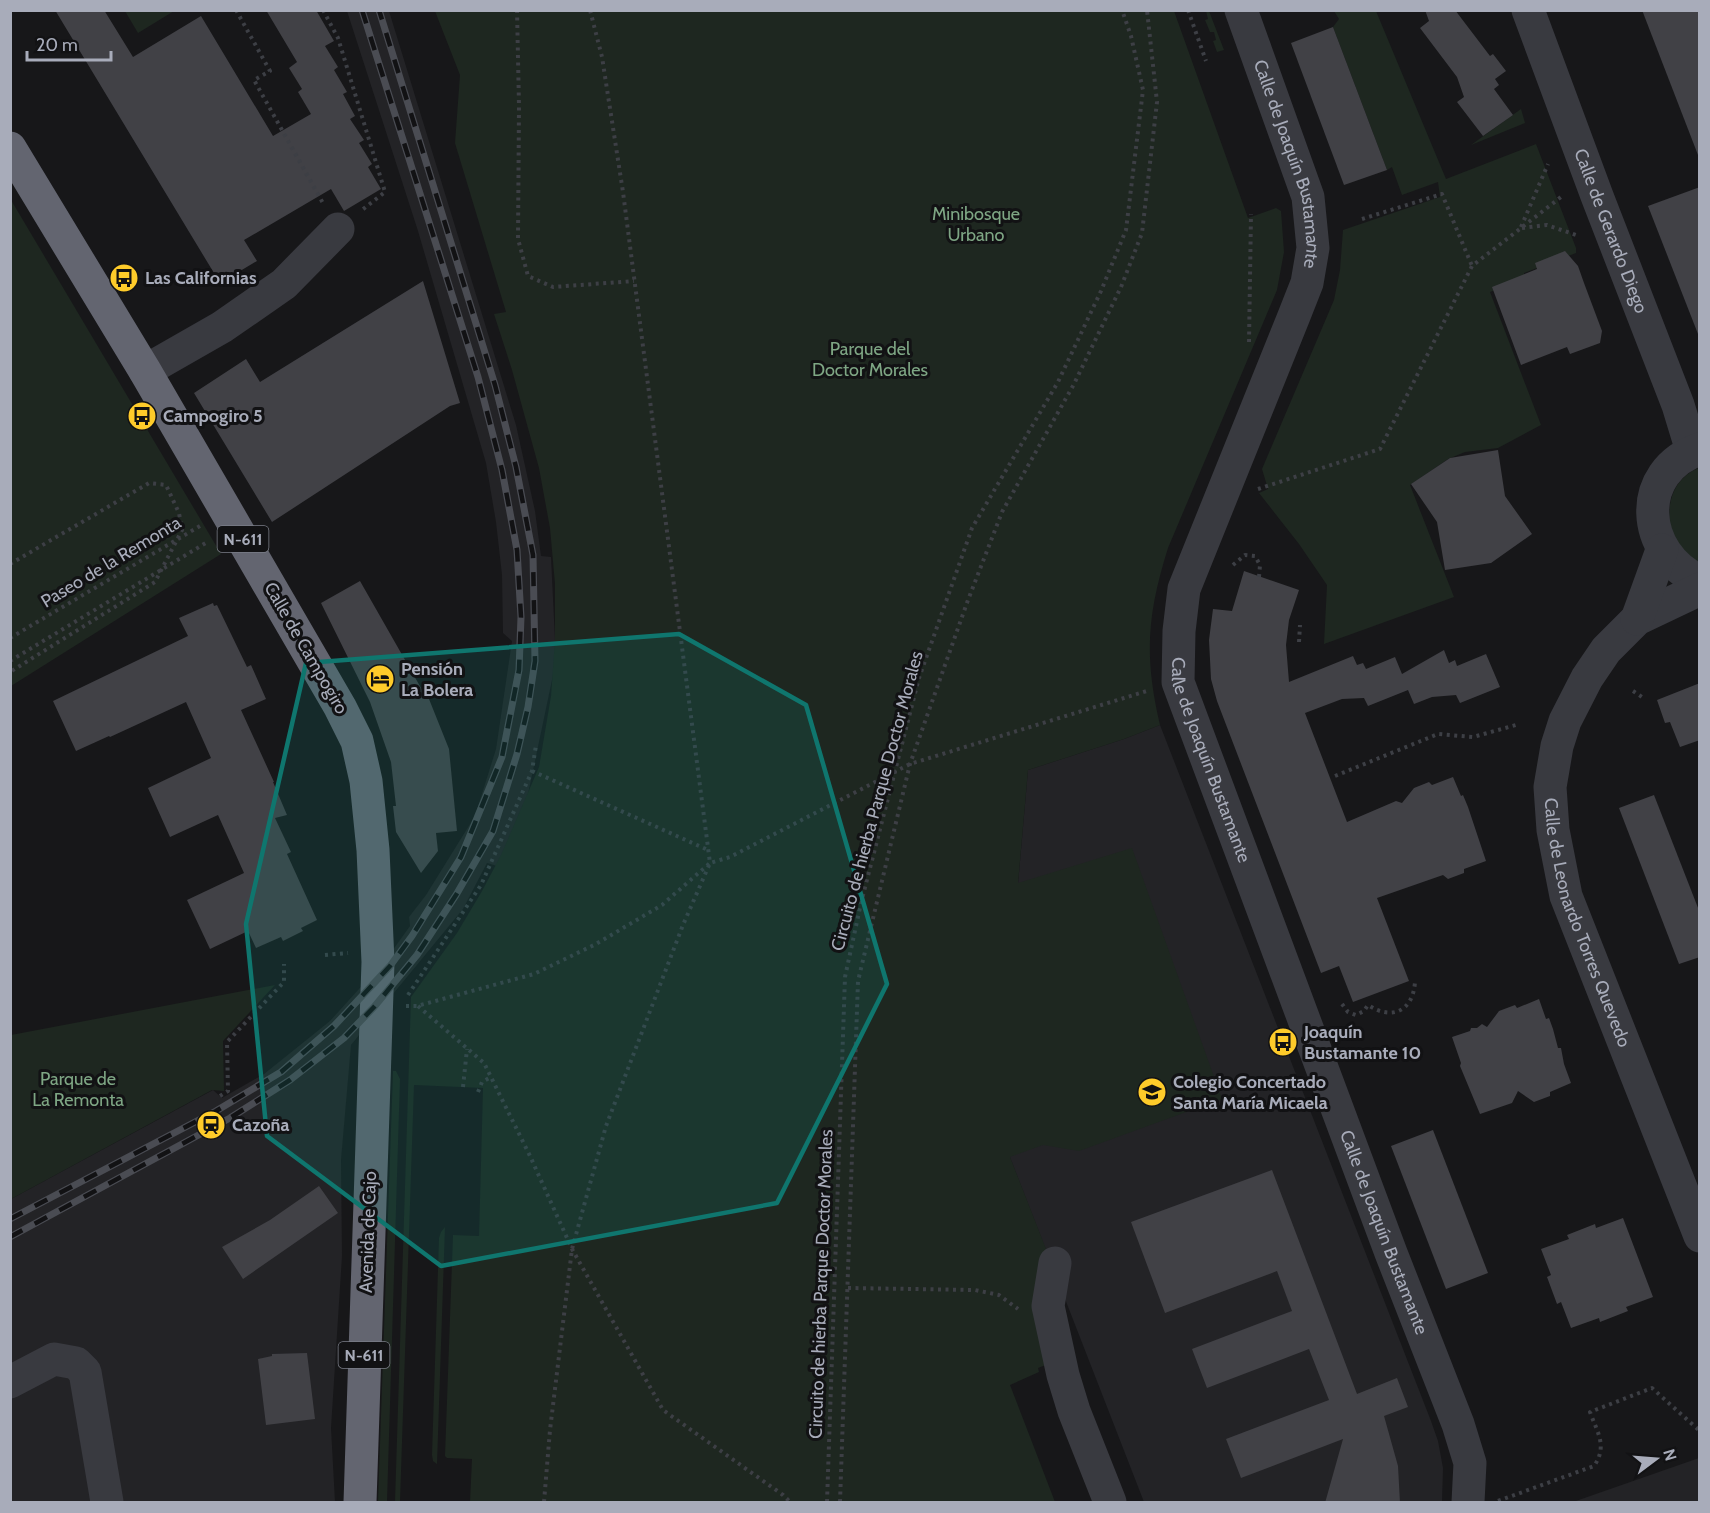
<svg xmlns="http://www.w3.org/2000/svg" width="1710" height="1513" viewBox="0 0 1710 1513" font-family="Cabin,sans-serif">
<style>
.built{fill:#232326}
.green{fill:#1e2720}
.building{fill:#414146}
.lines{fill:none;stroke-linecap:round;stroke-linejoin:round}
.path{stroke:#3d3f45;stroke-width:4;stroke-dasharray:3 4.5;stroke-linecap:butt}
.minor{stroke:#393a40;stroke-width:33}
.highway{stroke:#636570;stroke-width:33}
.rail-casing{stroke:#4a4c53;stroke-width:7}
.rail{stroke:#121214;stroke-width:4.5;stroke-dasharray:14;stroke-linecap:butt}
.marked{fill:#0f766e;fill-opacity:0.2;stroke:#0f766e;stroke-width:4.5;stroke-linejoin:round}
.labels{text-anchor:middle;stroke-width:6;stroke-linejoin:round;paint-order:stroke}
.shield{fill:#121214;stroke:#7b7e88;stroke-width:1.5}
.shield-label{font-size:16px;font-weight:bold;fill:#a8acba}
.street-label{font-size:18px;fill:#a8acba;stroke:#121214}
.park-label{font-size:18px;fill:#7ea684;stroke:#121214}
.poi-label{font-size:18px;font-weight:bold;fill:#a8acba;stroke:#121214;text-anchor:start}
</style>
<rect width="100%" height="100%" fill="#171719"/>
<g class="built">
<path d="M347 11H389L516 425 535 511 541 556 551 557 556 661 526 804 497 866 487 863 463 909 351 1045 341 1160 342 1256 331 1428 335 1502H11V1199L213 1090 222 1098 264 1074 330 1021 387 958 410 926 409 917 426 895 475 816 496 749 512 641 503 633 502 575 496 522 486 463 418 231Z"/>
<path d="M1160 725 1431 1421 1438 1441 1443 1468 1442 1502H1144L997 1124 1028 770 1124 739Z"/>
<path d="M1699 1458V1502H1573Z"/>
</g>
<g class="green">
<path d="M125 11H174L138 33Z"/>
<path d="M435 11H1174L1248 218 1276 208 1281 211 1284 252 1277 290 1168 548C1147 615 1144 656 1160 725L1124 739 1028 770 1018 883 1132 848 1222 1099 1079 1151 1043 1145 1010 1157 1048 1254 1051 1363 1038 1368 1039 1372 1010 1385 1055 1502H470L472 1459 447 1458 445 1456 453 1235 479 1236 483 1088 414 1085 400 1502H395L411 997 457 933 482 891 501 855 539 767 551 696 555 640V584L550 528 539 468 512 370 494 314 506 312 455 143 460 75Z"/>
<path d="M1201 11H1209L1224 50 1217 52 1213 41 1216 40 1214 32H1210L1205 20 1208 19 1206 11Z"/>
<path d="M1334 11H1376L1446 179 1536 144 1576 248V253L1524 273 1525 278 1490 292 1541 425 1498 448 1465 452 1448 459 1410 485 1454 597 1324 644 1327 585 1299 544 1259 493 1268 489 1262 469 1334 300 1340 270 1343 230 1440 197 1438 182 1402 195 1392 167 1387 170 1333 27 1339 19Z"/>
<path d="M1521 109 1525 123 1471 145Z"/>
<path d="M11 200 221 554 11 686H10Z"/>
<path d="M1699 468V562C1661 546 1658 483 1699 468Z"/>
<path d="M275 985 223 1041 224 1091 212 1090 11 1199V1035Z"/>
<path d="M393 1071H396L400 1079 387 1502H378Z"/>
<path d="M445 1227 437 1464 433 1461 432 1455 439 1238 441 1232Z"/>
</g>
<g class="building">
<path d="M55 10H104L133 57 201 16 273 136 311 114 298 92 302 89 289 68 297 62 266 10H316L334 41 325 46 338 67 334 70 347 92 343 94 355 116 350 119 364 140 359 143 372 164 368 167 381 189 344 211 331 189 244 240 257 261 220 283Z"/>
<path d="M1425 10H1455L1490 56 1493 54 1506 71 1495 79 1499 85 1494 89 1513 115 1483 136 1457 102 1464 97 1457 77 1420 28 1429 21Z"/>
<path d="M1642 10H1700V155H1698Z"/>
<path d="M1333 27 1387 170 1344 185 1291 43Z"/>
<path d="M1700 187V334H1698L1648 206Z"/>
<path d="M1565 251 1578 266 1584 283 1602 331 1600 343 1570 354 1567 347 1521 365 1492 287 1537 269 1535 263Z"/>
<path d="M423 281 460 403 450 406 272 522 194 393 246 359 260 382Z"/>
<path d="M1498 450 1505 496 1532 534 1491 563 1445 570 1437 522 1411 484 1450 458Z"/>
<path d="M1244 571 1299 590 1289 620 1286 645 1289 682 1353 656 1357 665 1363 663 1366 669 1395 657 1402 674 1444 650 1449 663 1455 660 1457 666 1486 654 1500 687 1460 703 1456 695 1432 697 1414 704 1408 690 1368 706 1364 698 1342 699 1305 713 1347 822 1396 801 1402 803 1414 788 1429 782 1432 785 1453 777 1461 796 1463 795 1468 807 1486 861 1464 869V873L1448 879 1443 875 1377 898 1409 981 1353 1002 1339 966 1321 973 1217 701 1211 679 1209 640 1213 609 1232 611Z"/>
<path d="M360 581 425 695 427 694 449 749 457 831 436 833 438 851 421 873 396 832 393 806H396L391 762 370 702 321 603Z"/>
<path d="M213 603 214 606 217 605 247 667 251 665 266 699 241 710 274 782H273L287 815 275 818 291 852 287 854 317 920 301 928 303 931 283 941 281 937 256 948 248 931 210 949 187 900 244 873 218 815 170 837 148 788 211 758 186 702 110 737 109 736 76 751 53 701 188 636 179 618Z"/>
<path d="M1700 683V740L1680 747 1670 722 1665 723 1657 700Z"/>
<path d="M1654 795 1700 913V957L1679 964 1619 808Z"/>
<path d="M1539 999 1546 1019 1549 1018 1553 1029 1558 1048H1561L1564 1064 1571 1083 1550 1092V1096L1534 1102 1518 1091 1512 1103 1480 1114 1460 1066 1461 1063 1452 1037 1470 1031 1471 1028H1477L1482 1024 1487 1027 1499 1011 1515 1005 1517 1008Z"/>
<path d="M1433 1130 1488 1273 1446 1289 1391 1146Z"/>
<path d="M1272 1170 1357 1394 1397 1378 1408 1407 1384 1416 1398 1466 1400 1503H1325L1343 1439 1241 1478 1226 1439 1329 1400 1309 1349 1207 1388 1192 1349 1292 1311 1277 1271 1165 1313 1131 1222Z"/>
<path d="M319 1186 338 1213 243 1279 222 1247 270 1220Z"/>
<path d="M1623 1218 1653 1297 1626 1307 1628 1311 1600 1322 1599 1318 1571 1328 1561 1302 1557 1304 1547 1277 1551 1275 1541 1249 1569 1239 1567 1235 1595 1224 1596 1228Z"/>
<path d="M307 1353 315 1419 266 1425 258 1359 272 1356V1354Z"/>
</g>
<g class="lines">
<g class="path">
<path d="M236 10 270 71 254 80 324 205"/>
<path d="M323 10 338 38 385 192 362 210"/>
<path d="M517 10 519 106 518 239 528 276 553 287 634 281"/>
<path d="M1188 10 1206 61"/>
<path d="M1362 219 1442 194 1472 266"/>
<path d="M1521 227 1548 164"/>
<path d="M1522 228 1547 225 1576 235"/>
<path d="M1249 342 1251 214"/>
<path d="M1258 489 1380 449 1472 266 1561 197"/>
<path d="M10 564 149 483 166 485 179 513 182 530 155 582 10 672"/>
<path d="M1233 565 1245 555 1255 556 1260 565 1259 577"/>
<path d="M10 638 200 526"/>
<path d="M1299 642 1300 625"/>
<path d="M10 661 209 541"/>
<path d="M1633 691 1645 699"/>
<path d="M532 771 708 850"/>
<path d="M1335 776 1438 734 1473 737 1516 725"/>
<path d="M325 955 348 953"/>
<path d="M408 995 481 885 532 771 536 745"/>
<path d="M1342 1004 1348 1012 1356 1015 1364 1011 1368 1005C1392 1021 1413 1011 1415 982"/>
<path d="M406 1006H417L534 974 596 944 662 905 710 863 623 192 602 57 590 10"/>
<path d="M418 1006 484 1063 530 1156 572 1249 663 1410 783 1495 790 1502"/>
<path d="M463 1087 467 1049"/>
<path d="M478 1092 482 1082 491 1077"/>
<path d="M220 1096 228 1091 227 1042 284 982V964"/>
<path d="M848 1288 975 1290 999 1295 1018 1309"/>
<path d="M1498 1501 1594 1466C1608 1446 1597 1432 1590 1412L1652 1388 1700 1431"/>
<path d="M544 1502 550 1430 572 1249 606 1126 683 925 710 863 730 857 910 764 1150 690"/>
<path d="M827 1502 845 977 861 903 919 678 972 528 1058 382 1101 291 1126 230 1143 90 1131 36 1122 10"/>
<path d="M840 1502 858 981 910 764 968 600 1002 512 1074 384 1121 287 1142 233 1157 102 1147 10"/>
</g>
<g class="minor">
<path id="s1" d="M1241 10 1308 197 1313 248 1307 283 1294 316 1184 589 1179 631 1178 682 1391 1253 1458 1424 1470 1463 1468 1502"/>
<path id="s2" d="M1528 10 1597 196 1678 405 1692 451"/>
<path d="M145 371 222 327 284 284 338 229"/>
<path d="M1700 449C1634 471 1640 554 1700 581"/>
<path id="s3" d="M1700 589 1637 619 1606 650 1587 678 1565 721 1557 746 1550 787 1553 830 1566 896 1700 1236"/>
<path d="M1637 619 1662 550"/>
<path d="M1055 1263 1048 1306 1063 1375 1074 1411 1110 1502"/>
<path d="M10 1382 54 1359 76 1363 85 1372 107 1502"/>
</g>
<path class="highway" d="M10 148 145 371 340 707 357 741 366 781 373 850 378 962 360 1502"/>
<g class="rail-casing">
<g id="rail">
<path d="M10 1219 216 1111 281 1072 334 1026 390 966 412 936 461 857 502 757 519 670 521 617 517 550 502 470 478 377 362 10"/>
<path d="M10 1237 230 1118 290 1080 344 1038 374 1007 417 955 456 895 493 831 517 754 528 707 535 661 533 555 516 467 495 385 379 10"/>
</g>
</g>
<use href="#rail" class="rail"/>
</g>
<path class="marked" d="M679 634 806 705 887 984 777 1203 441 1266 267 1136 246 924 306 663Z"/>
<defs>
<g id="bus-disc" transform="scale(1.5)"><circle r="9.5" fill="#fecb2a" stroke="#121214"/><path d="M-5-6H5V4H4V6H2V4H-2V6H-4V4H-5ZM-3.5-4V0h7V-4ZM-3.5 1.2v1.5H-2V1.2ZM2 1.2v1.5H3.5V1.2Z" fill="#111"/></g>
<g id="hotel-disc" transform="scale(1.5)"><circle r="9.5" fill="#fecb2a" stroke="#121214"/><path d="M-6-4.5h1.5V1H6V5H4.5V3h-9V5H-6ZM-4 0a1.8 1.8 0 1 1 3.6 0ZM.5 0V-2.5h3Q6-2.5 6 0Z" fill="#111"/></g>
<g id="school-disc" transform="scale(1.5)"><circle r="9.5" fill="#fecb2a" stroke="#121214"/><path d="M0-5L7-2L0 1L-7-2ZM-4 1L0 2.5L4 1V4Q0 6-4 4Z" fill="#111"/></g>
<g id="station-disc" transform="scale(1.5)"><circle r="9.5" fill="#fecb2a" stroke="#121214"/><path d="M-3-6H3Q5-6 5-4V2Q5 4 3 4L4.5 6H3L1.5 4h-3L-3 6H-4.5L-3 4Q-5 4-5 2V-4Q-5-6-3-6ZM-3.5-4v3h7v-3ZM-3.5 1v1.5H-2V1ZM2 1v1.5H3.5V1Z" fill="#111"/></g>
</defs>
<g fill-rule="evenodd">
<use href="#bus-disc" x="124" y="278"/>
<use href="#bus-disc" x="142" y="416"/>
<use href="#hotel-disc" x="380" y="679"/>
<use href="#bus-disc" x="1283" y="1042"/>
<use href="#school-disc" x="1152" y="1092"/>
<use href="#station-disc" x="211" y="1125"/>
</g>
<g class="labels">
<g class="shield">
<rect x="217.5" y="526" width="51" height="26" rx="4.5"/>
<rect x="338.5" y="1342" width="51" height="26" rx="4.5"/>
</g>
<g class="shield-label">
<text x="243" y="545">N-611</text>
<text x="364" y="1361">N-611</text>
</g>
<g class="street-label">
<text dy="6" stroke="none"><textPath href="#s1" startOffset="162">Calle de Joaquín Bustamante</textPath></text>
<text dy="6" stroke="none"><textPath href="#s2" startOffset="236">Calle de Gerardo Diego</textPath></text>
<text transform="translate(111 562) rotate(-31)" y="6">Paseo de la Remonta</text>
<text transform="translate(306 648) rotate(60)" y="6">Calle de Campogiro</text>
<text dy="6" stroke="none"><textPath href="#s1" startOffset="792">Calle de Joaquín Bustamante</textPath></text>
<text transform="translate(877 801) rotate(-75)" y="6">Circuito de hierba Parque Doctor Morales</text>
<text dy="6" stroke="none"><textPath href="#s3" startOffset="405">Calle de Leonardo Torres Quevedo</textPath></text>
<text transform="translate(368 1232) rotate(-88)" y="6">Avenida de Cajo</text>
<text dy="6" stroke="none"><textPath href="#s1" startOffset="1296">Calle de Joaquín Bustamante</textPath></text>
<text transform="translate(821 1284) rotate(-88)" y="6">Circuito de hierba Parque Doctor Morales</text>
</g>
<g class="park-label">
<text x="976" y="220">Minibosque<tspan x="976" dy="21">Urbano</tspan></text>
<text x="870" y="355">Parque del<tspan x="870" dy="21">Doctor Morales</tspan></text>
<text x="78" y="1085">Parque de<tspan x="78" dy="21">La Remonta</tspan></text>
</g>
<g class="poi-label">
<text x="145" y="284">Las Californias</text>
<text x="163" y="422">Campogiro 5</text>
<text x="401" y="675">Pensión<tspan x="401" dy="21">La Bolera</tspan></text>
<text x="1304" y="1038">Joaquín<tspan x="1304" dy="21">Bustamante 10</tspan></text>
<text x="1173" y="1088">Colegio Concertado<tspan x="1173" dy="21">Santa María Micaela</tspan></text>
<text x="232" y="1131">Cazoña</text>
</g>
</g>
<rect width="1710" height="1513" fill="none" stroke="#a8acba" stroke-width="24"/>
<g transform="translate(1656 1459) rotate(74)" stroke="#121214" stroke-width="4.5" paint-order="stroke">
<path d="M0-4.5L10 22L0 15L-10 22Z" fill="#a8acba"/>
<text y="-9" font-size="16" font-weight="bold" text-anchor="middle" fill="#a8acba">N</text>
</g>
<path d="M27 51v9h84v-9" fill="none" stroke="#a8acba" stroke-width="3"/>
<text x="36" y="51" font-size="18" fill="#a8acba" stroke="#121214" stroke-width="4.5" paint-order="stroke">20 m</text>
</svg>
